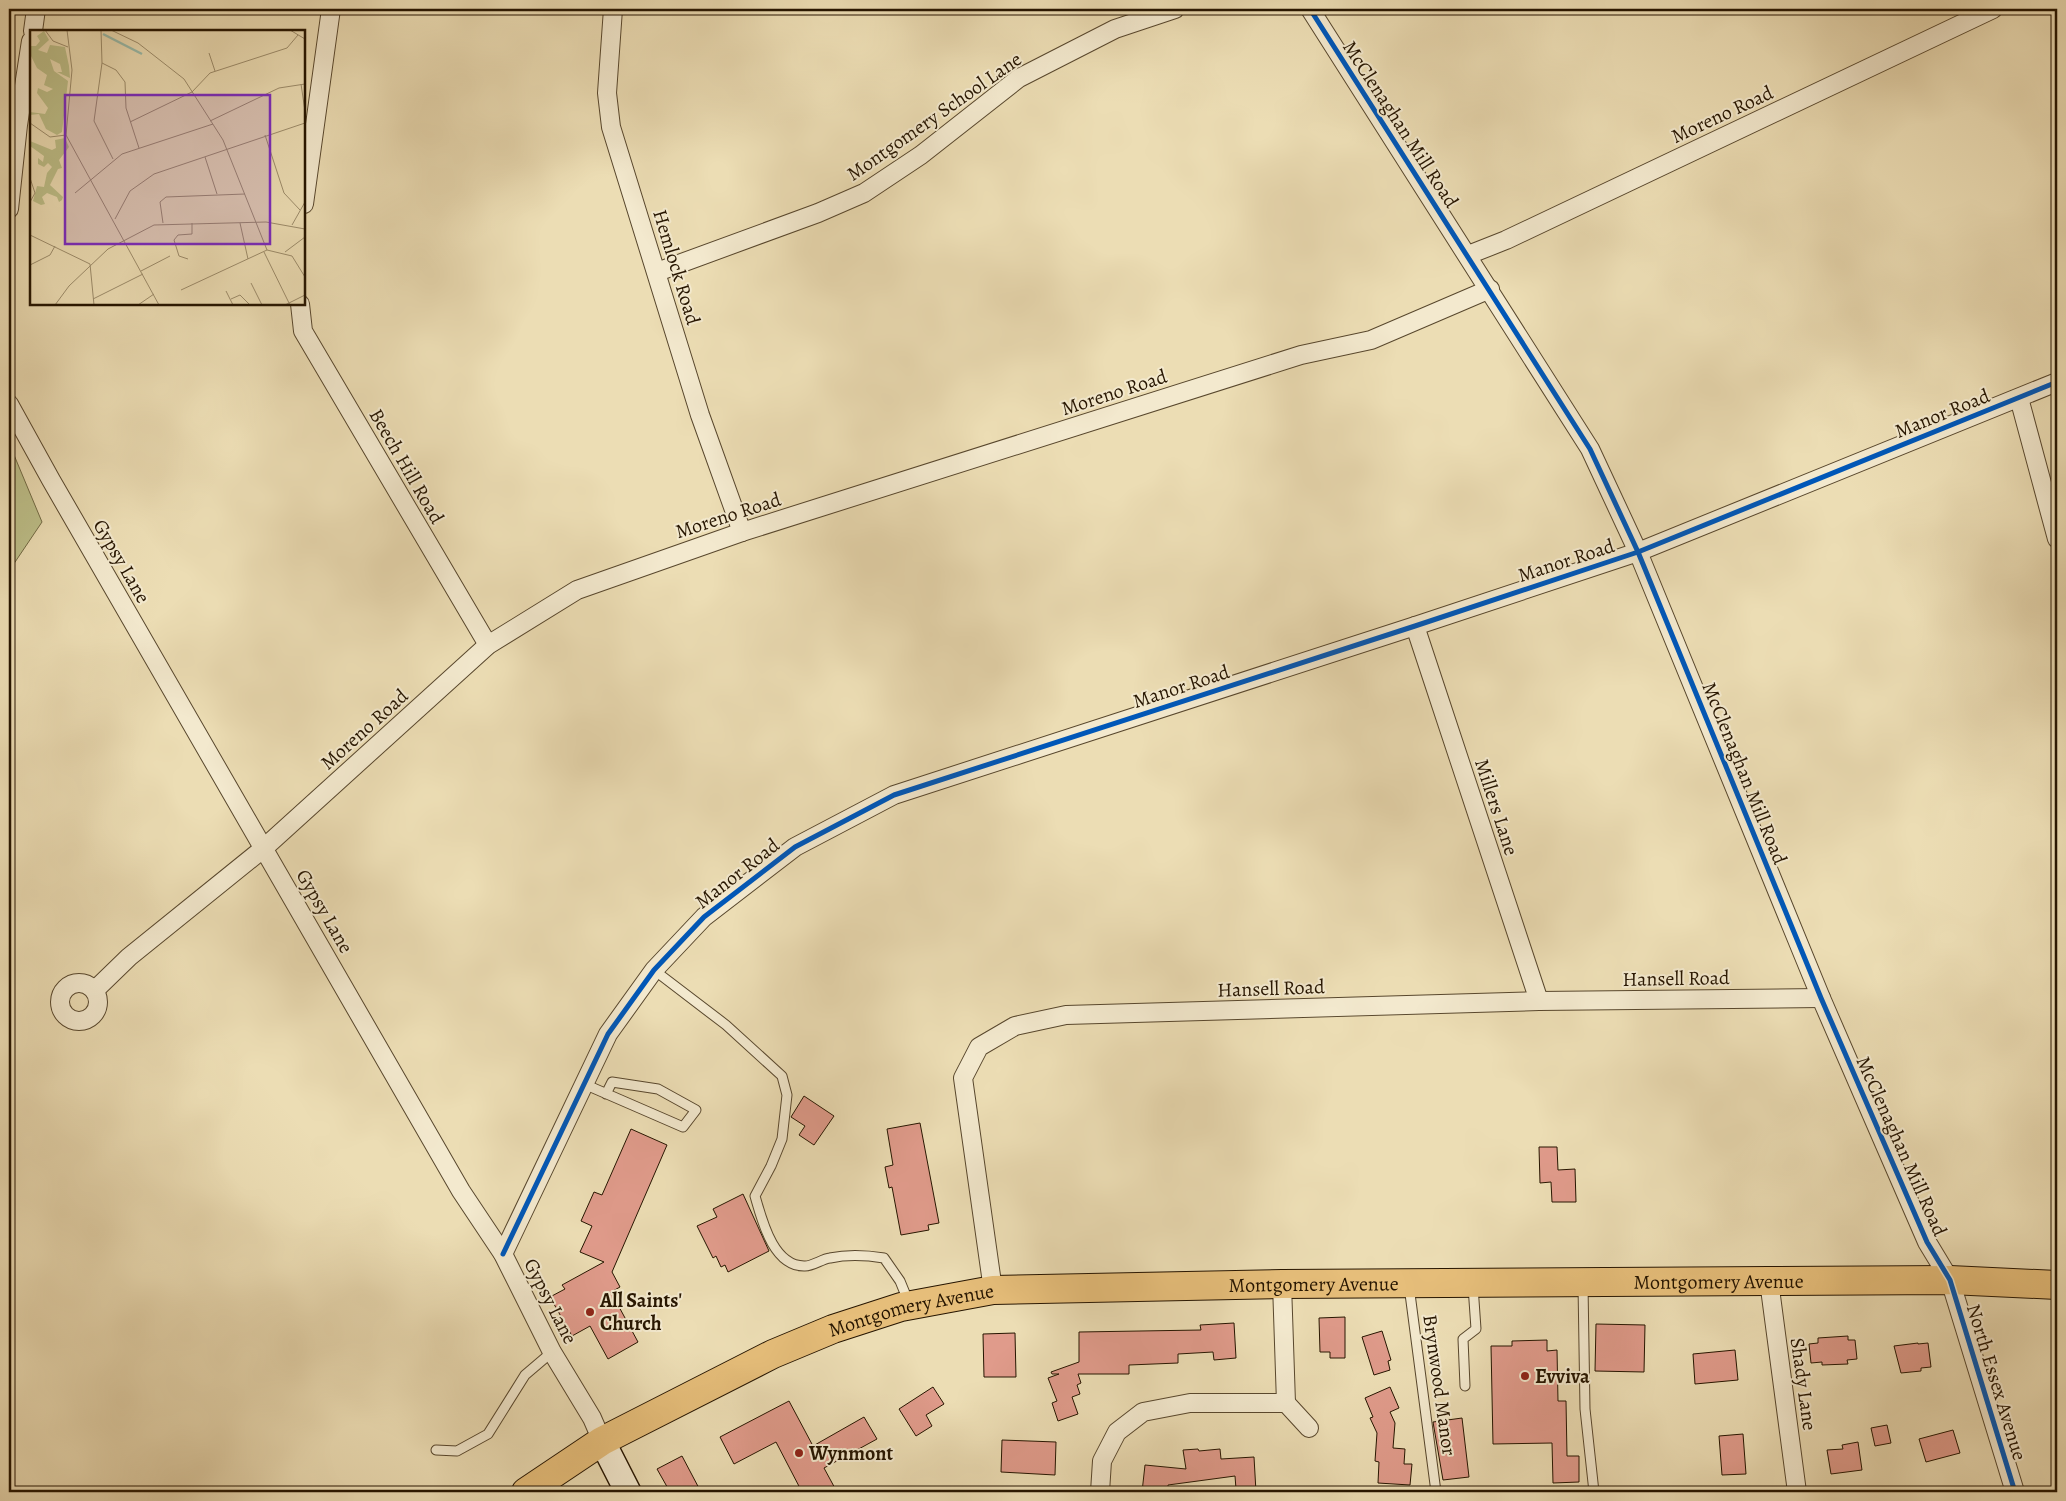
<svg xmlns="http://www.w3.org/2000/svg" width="2066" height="1501" viewBox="0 0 2066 1501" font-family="Alegreya,serif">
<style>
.green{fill:#bdbf89;stroke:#726a44}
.building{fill:#e09b8b;stroke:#261500}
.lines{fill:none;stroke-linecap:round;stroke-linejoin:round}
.lane-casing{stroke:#58472d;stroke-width:11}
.street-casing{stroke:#58472d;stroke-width:20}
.secondary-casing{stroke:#261500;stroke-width:28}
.primary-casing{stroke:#261500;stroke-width:30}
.lane{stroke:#f3e9ce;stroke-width:9}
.street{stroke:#f3e9ce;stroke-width:18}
.secondary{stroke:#f3e9ce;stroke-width:25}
.primary{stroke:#e6be7a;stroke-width:28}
.cycleway-casing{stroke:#f3e9ce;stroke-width:8}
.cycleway{stroke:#0057b8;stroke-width:5}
.poi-dot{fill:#8f2418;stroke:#f3e9ce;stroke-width:2}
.labels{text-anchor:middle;stroke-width:4;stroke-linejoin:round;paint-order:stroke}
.street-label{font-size:20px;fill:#261500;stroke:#f3e9ce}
.poi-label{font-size:20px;font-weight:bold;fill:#261500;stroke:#f3e9ce;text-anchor:start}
.inset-river{fill:none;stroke:#99bcac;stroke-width:2.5}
.inset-road{fill:none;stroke:#9d8d6c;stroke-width:1}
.view{fill:#7b2cbf;fill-opacity:0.15;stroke:#7b2cbf;stroke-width:2.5}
.inset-edge{fill:none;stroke:#261500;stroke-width:2.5}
</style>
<rect width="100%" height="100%" fill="#ecddb4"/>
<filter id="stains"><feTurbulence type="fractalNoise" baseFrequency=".004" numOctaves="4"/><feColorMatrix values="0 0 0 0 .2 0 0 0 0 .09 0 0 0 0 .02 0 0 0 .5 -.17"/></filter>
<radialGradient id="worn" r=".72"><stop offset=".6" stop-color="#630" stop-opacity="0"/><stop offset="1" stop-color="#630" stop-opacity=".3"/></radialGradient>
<path class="green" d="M9 443 42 522 9 571Z"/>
<g class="building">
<path d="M804 1096 834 1116 814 1145 799 1135 805 1126 791 1117Z"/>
<path d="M920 1123 939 1223 928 1225 929 1230 901 1235 892 1187 889 1188 885 1167 893 1165 887 1129Z"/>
<path d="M631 1129 667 1145 612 1272 620 1287 611 1292 638 1342 608 1359 590 1326 572 1336 550 1297 565 1289 562 1285 604 1262 580 1252 592 1226 581 1221 594 1192 602 1195Z"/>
<path d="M1539 1147H1557L1558 1170 1575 1169 1576 1202H1552L1551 1182 1540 1183Z"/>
<path d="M743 1194 769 1251 728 1272 725 1265 721 1267 716 1256 713 1258 697 1226 717 1217 713 1209Z"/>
<path d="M1345 1317V1358H1330V1352H1320L1319 1318Z"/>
<path d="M1234 1323 1236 1358 1214 1360 1213 1352 1178 1354V1363L1129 1365V1374H1078L1081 1383 1077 1385 1080 1394 1072 1397 1078 1414 1058 1421 1052 1403 1057 1401 1048 1378 1059 1374H1052L1051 1372 1079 1362V1332L1201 1330 1200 1325Z"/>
<path d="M1596 1324 1645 1325 1644 1372 1595 1371Z"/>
<path d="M1382 1331 1391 1360 1388 1361 1390 1370 1374 1375 1362 1337Z"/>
<path d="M1015 1333 1016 1377H984L983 1334Z"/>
<path d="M1848 1336V1340H1855L1857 1359 1847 1360 1848 1364 1822 1365V1362L1811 1363 1809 1344 1818 1343V1338Z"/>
<path d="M1547 1340V1351L1557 1350 1558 1401H1566L1567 1456H1579V1482L1553 1483 1552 1443 1493 1444 1491 1346H1512V1341Z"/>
<path d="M1918 1343V1344L1928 1343 1931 1367 1921 1368V1371L1901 1373 1894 1346Z"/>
<path d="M1735 1350 1738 1380 1695 1384 1693 1354Z"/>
<path d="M933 1387 944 1404 926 1415 932 1426 916 1436 899 1409Z"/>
<path d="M1390 1387 1399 1408 1390 1412 1395 1423 1393 1448 1405 1449 1404 1464H1412L1410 1485 1378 1483 1379 1462 1375 1461 1377 1433 1370 1418 1373 1417 1365 1398Z"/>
<path d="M789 1401 813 1446 864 1417 877 1439 824 1468 837 1492H802L776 1442 734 1464 720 1437Z"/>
<path d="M1462 1418 1469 1477 1443 1480 1433 1422Z"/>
<path d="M1887 1425 1891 1443 1875 1446 1871 1428Z"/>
<path d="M1953 1430 1960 1453 1926 1462 1919 1439Z"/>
<path d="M1743 1434 1746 1474 1722 1475 1719 1436Z"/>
<path d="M1002 1440 1056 1442 1055 1475 1001 1472Z"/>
<path d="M1858 1442 1862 1470 1831 1474 1827 1450 1843 1449 1842 1445Z"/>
<path d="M1198 1449 1199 1451 1220 1449 1221 1459 1254 1457 1256 1492H1241L1240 1489H1236L1235 1476 1168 1485V1491L1142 1492 1145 1465 1186 1469 1183 1450Z"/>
<path d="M682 1456 701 1492H670L657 1469Z"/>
</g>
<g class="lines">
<g class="lane-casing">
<g id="lane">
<path d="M654 970 726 1025 782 1076 787 1095 782 1139 771 1166 755 1196C762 1220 773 1267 805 1266 813 1266 822 1259 830 1258 849 1254 865 1255 884 1258L900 1281 909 1303"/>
<path d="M584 1084 683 1127 696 1110 658 1089 612 1082 606 1094"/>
<path d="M1583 1285 1585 1409 1594 1492"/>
<path d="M1409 1286 1436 1492"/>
<path d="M1465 1386 1463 1339 1476 1329 1473 1286"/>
<path d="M436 1450 457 1451 488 1434 525 1375 552 1352"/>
</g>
</g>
<g class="street-casing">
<g id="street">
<path d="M613 9 607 93 611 127 700 415 742 532"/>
<path d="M1310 9 1590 449 1638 552 1821 998 1927 1242 1950 1280 2015 1492"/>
<path d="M33 31 36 9"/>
<path d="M304 204 331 9"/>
<path d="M9 209 18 125 31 41"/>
<path d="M1468 255 1506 240 1993 9"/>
<path d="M657 272 818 213 864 193 921 155 1019 78 1115 29 1175 9"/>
<path d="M300 304 303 331 488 645"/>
<path d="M2019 398 2057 539"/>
<path d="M9 404 51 480 461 1191 503 1254 552 1352 592 1418 602 1441"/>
<path d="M1415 626 1539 1001"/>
<circle cx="79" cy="1002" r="19"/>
<path d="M95 990 129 957 264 848 488 645 577 590 742 532 1301 355 1371 340 1490 289"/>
<path d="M503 1254 608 1034 654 970 704 917 795 847 894 795 1415 626 1638 552 2057 382"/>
<path d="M1769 1281 1797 1492"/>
<path d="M993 1290 963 1078 979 1047 1015 1026 1066 1015 1539 1001 1821 998"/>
<path d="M1286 1403 1309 1428"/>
<path d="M1100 1492 1102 1461 1117 1432 1143 1412 1190 1403H1286L1282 1284"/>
</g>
</g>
<g class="secondary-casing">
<path id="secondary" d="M602 1441 628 1492"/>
</g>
<g class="primary-casing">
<g id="primary">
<path id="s1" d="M526 1492 602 1441 773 1354 833 1329 901 1307 993 1290 1282 1284 1769 1281 1950 1280 2057 1285"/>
</g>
</g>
<use href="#lane" class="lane"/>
<use href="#street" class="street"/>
<use href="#secondary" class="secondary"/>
<use href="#primary" class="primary"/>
<g class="cycleway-casing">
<g id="cycleway">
<path d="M1310 9 1590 449 1638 552 1821 998 1927 1242 1950 1280 2015 1492"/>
<path d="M503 1254 608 1034 654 970 704 917 795 847 894 795 1415 626 1638 552 2057 382"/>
</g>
</g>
<use href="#cycleway" class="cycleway"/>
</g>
<g class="poi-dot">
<circle cx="590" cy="1312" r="5"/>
<circle cx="1525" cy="1376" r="5"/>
<circle cx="799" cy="1453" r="5"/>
</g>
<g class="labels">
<g class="street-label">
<text transform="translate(1722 114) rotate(-25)" y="7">Moreno Road</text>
<text transform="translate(934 116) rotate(-35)" y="7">Montgomery School Lane</text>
<text transform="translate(1401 124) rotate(57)" y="7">McClenaghan Mill Road</text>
<text transform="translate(677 267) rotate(73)" y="7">Hemlock Road</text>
<text transform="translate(1114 392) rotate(-18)" y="7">Moreno Road</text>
<text transform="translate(1942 413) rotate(-22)" y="7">Manor Road</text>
<text transform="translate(407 466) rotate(60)" y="7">Beech Hill Road</text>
<text transform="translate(728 515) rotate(-18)" y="7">Moreno Road</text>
<text transform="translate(1566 560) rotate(-18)" y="7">Manor Road</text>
<text transform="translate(122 561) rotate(60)" y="7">Gypsy Lane</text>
<text transform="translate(1181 686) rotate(-18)" y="7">Manor Road</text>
<text transform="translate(364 729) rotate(-42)" y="7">Moreno Road</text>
<text transform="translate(1745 773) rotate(68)" y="7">McClenaghan Mill Road</text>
<text transform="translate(1497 807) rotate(72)" y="7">Millers Lane</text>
<text transform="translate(737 873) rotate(-38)" y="7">Manor Road</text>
<text transform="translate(325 911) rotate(60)" y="7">Gypsy Lane</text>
<text transform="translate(1676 978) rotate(-1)" y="7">Hansell Road</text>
<text transform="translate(1271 988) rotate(-2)" y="7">Hansell Road</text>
<text transform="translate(1902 1146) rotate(66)" y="7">McClenaghan Mill Road</text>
<text dy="7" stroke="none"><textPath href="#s1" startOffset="1239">Montgomery Avenue</textPath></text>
<text dy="7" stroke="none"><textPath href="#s1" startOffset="834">Montgomery Avenue</textPath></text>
<text transform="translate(551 1301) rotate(63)" y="7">Gypsy Lane</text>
<text dy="7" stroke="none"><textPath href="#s1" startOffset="429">Montgomery Avenue</textPath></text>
<text transform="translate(1997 1382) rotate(73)" y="7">North Essex Avenue</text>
<text transform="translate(1804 1384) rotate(82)" y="7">Shady Lane</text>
<text transform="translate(1440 1385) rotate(82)" y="7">Brynwood Manor</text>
</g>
<g class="poi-label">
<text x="600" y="1307">All Saints'<tspan x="600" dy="23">Church</tspan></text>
<text x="1535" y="1383">Evviva</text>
<text x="809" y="1460">Wynmont</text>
</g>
</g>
<g transform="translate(30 30)">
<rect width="275" height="275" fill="#ecddb4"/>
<path d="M14 1 19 10 8 20 17 23 20 15 35 17 39 36 40 48 27 42H32L30 34 20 29 24 41 38 51 32 102 27 105 16 99 9 84 0 85V82L15 84 18 78 7 63 8 58 17 62 23 59 14 55 17 45 7 38 0 24V16H6L10 11 7 6ZM35 108 39 117 29 130 32 138 28 139 20 155 33 167 32 170 29 172 27 167 17 163 12 167 15 174 11 175 3 171 7 156 14 157 17 143 22 137 18 133 14 137 8 134V128L13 132 14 126 0 116V111L22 120 26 118 25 110Z" fill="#bdbf89"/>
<path class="inset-river" d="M73 4 112 24"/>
<path class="inset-road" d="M15 0 23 11 38 17M37 0 42 40 36 105 129 275M71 0 72 33 64 91 83 129M81 0 108 13 154 49 193 110 237 220M260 0 275 9M179 23 185 41M72 33 86 40 95 52 96 78 109 118M271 54 275 81M180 91 249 58 275 54M100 92 162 62 180 43 257 18 268 5M0 93 20 107 36 105M235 105 254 163 270 180M175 127 187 164M0 148 5 163 0 172M45 163 92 124 183 94M85 189 100 161 124 144 275 93M133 193 130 172 136 167 215 164M210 193 218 229M262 195 275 172M0 205 60 234 64 275M237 220 262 226 275 247M234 222 260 275M255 222 275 207M158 229 149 226 144 210 148 205 162 204V193M0 235 20 225 25 216M111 241 140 226M221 253 232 275M151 260 237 220M196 261 203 275M63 269 113 244M201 269 210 265 220 275M25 275 39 256 78 219 124 195 236 192 275 199M108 275 124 264M255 275 275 265"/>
<path class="view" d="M35 65H240V214H35Z"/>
<rect width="275" height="275" class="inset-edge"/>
</g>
<rect width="2066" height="1501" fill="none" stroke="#ecddb4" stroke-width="30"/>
<rect x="10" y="10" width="2046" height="1481" fill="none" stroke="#261500" stroke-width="2.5"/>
<rect x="15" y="15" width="2036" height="1471" fill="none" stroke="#261500"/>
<rect width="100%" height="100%" filter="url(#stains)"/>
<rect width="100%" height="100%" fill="url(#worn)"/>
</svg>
